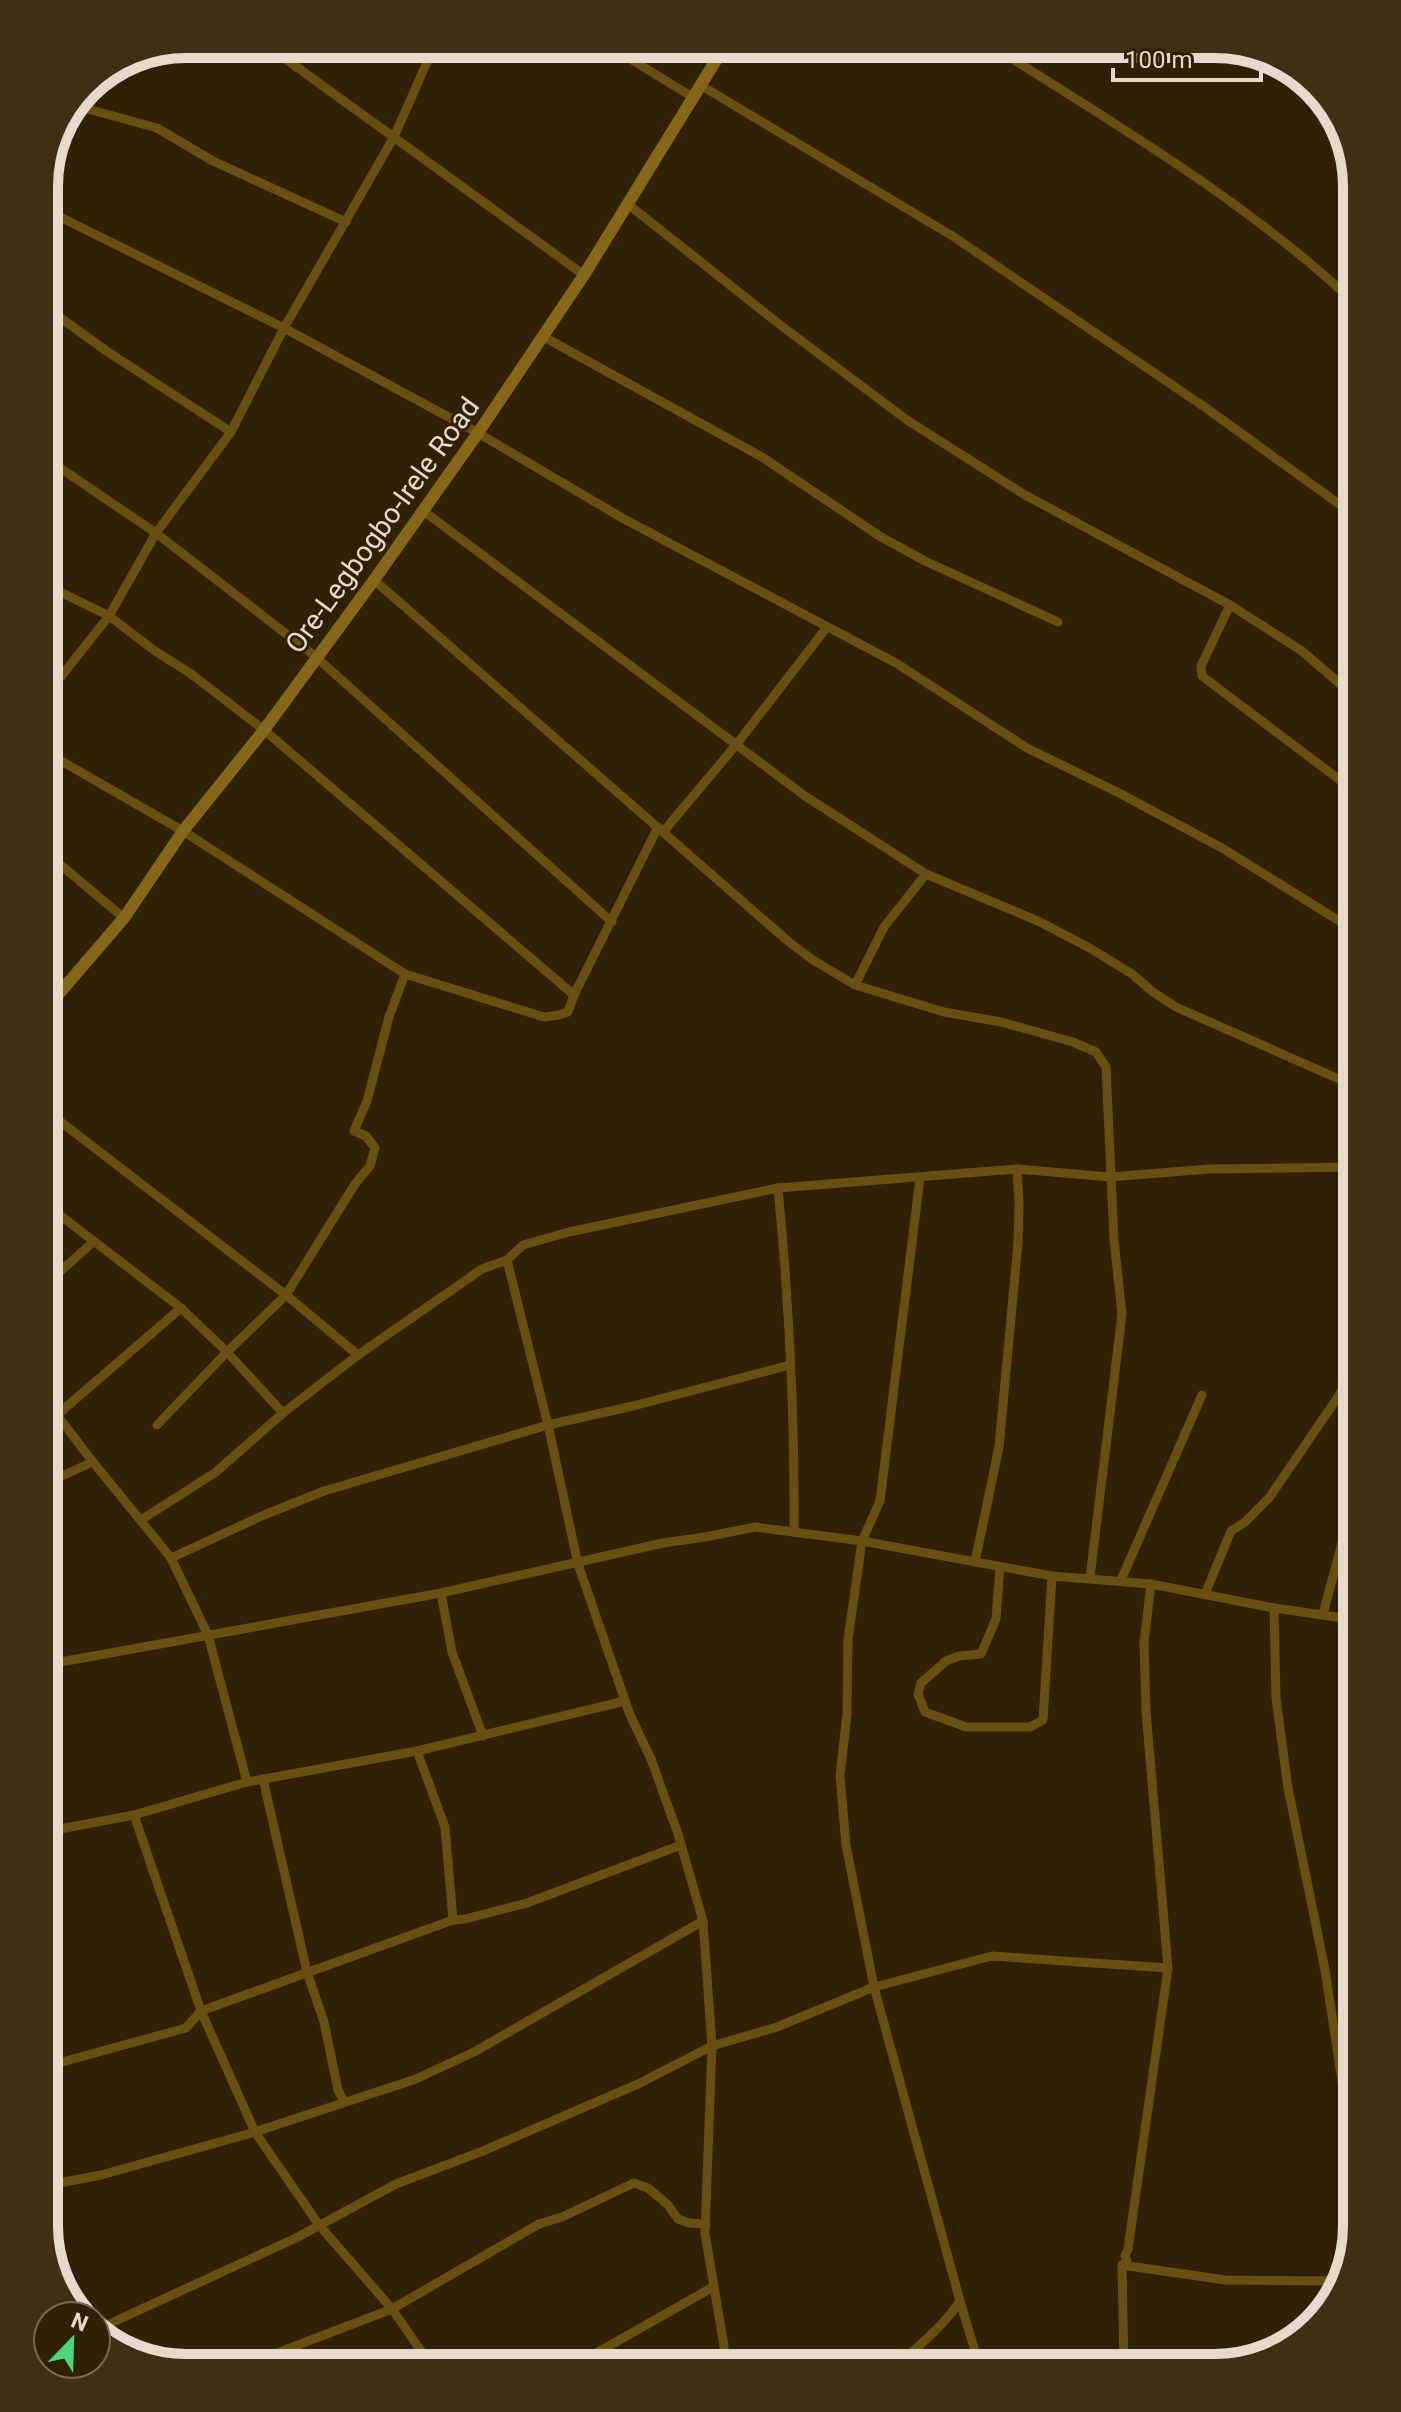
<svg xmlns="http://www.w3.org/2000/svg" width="1401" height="2412" viewBox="0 0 1401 2412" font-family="Roboto,sans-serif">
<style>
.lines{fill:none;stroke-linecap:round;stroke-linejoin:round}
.minor{stroke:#674e11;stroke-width:9}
.secondary{stroke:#86671a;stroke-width:12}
.labels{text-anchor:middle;stroke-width:6;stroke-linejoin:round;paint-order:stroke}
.street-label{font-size:28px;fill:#e5dacb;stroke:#302005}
.rim{fill:none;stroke:#e5dacb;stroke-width:10}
</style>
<rect width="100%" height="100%" fill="#302005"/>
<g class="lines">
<g class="minor">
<path d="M265 44 584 275"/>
<path d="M606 44 694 98"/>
<path d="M989 44C1116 125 1247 201 1357 305"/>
<path d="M702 86 954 237 1206 408 1357 517"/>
<path d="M77 106 157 128 213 161 346 222"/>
<path d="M629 205 779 324 907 420 1025 495 1230 605 1302 651 1347 690 1357 696"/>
<path d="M44 209 284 328 478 433 624 519 896 663 1027 748 1119 793 1222 848 1357 932"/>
<path d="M44 306 108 352 231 432"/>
<path d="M544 337 762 457 881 537 925 561 1058 622"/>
<path d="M44 457 156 533 316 657 612 922"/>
<path d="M422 510 805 796 926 874 1038 921 1088 947 1132 974 1153 992 1176 1007 1357 1087"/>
<path d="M374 580 789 942 813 960 855 985 944 1012 1001 1022 1073 1042 1096 1052 1106 1067 1114 1240 1122 1314 1090 1578"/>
<path d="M44 584 109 616 155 651 190 673 264 730 574 995"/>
<path d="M1230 605 1201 666 1202 676 1357 793"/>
<path d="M44 698 109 616 156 533 231 432 284 328 394 137 431 53 426 44"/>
<path d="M44 751 183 831 405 974 544 1017 559 1015 568 1012 574 995 658 827"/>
<path d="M663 832 736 745 827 627"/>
<path d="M44 851 124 918"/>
<path d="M855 985 884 927 926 874"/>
<path d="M44 1109 286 1295 358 1355"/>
<path d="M778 1188C789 1302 795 1416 794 1531"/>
<path d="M44 1203 181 1308 227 1352 283 1413"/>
<path d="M507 1260 548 1425 578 1564 630 1715 651 1759 678 1834 703 1921 712 2046 705 2233 724 2346V2368"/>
<path d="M44 1286 93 1242"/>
<path d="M44 1398 93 1462 171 1558 208 1635 247 1782"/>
<path d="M57 1415 181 1308"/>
<path d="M157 1425 227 1352 286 1295 355 1184 370 1166 375 1148 366 1136 354 1131 367 1101 389 1017 405 974"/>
<path d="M44 1484 93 1462"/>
<path d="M141 1520 216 1472 283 1413 358 1355 482 1269 507 1260 523 1245 569 1232 778 1188 1017 1169 1110 1177 1209 1169 1357 1167"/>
<path d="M171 1558 264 1515 324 1491 548 1425 633 1406 790 1365"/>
<path d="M975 1562 999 1447 1018 1243 1019 1204 1017 1169"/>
<path d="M1000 1567 996 1619 981 1654 959 1656 946 1661 921 1683 918 1694 925 1712 966 1727H1030L1043 1720 1052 1576"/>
<path d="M1121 1580 1202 1395"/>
<path d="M1151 1584 1144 1642 1146 1711 1168 1968 1128 2249 1125 2256 1127 2261 1122 2265 1225 2280 1340 2281"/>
<path d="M441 1593 452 1652 483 1736"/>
<path d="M1205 1594 1231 1531 1245 1522 1269 1498 1338 1397 1357 1360"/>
<path d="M1274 1608 1276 1698 1288 1788 1325 1970 1357 2179"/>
<path d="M1323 1614 1347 1524"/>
<path d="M44 1665 441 1593 663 1543 705 1537 755 1527 862 1541 1052 1576 1151 1584 1274 1608 1357 1620"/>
<path d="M263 1779 307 1972 324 2022 338 2090 344 2102"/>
<path d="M134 1815 201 2011 255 2132 319 2225 392 2309 433 2368"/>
<path d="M44 1832 134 1815 247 1782 417 1751 625 1701"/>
<path d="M453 1920 465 1919 527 1903 681 1845"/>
<path d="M44 2067 186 2028 201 2011 453 1920 445 1827 417 1751"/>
<path d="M44 2186 101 2175 255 2132 416 2079 474 2052 703 1921"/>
<path d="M44 2203 74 2306"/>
<path d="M1122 2265 1124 2368"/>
<path d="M960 2301 980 2368"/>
<path d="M96 2330 296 2238 396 2184 483 2151 638 2084 712 2046 777 2027 874 1987 992 1956 1168 1968"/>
<path d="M238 2368 392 2309 539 2224 562 2217 634 2183 648 2188 668 2205 678 2219 689 2223 706 2224"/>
<path d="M570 2368 713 2287"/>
<path d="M895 2368C919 2344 941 2330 960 2301L874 1987 846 1845 840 1776 847 1714 848 1640 862 1541 880 1501 920 1178"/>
</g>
<path class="secondary" d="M44 1011 124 918 183 831 264 730 374 580 478 433 584 275 726 44"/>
</g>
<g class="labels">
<g class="street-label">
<text transform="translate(382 525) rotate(-54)" y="10">Ore-Legbogbo-Irele Road</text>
</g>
</g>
<path d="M0 0H1401V2412H0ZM186 58H1215A128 128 0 0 1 1343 186V2226A128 128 0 0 1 1215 2354H186A128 128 0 0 1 58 2226V186A128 128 0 0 1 186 58Z" fill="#3e2f15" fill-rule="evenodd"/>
<path class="rim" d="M186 58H1215A128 128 0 0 1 1343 186V2226A128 128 0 0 1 1215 2354H186A128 128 0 0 1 58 2226V186A128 128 0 0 1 186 58Z"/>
<g transform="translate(72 2340) rotate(23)"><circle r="38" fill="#302005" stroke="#786a54" stroke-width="2"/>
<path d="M0-6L14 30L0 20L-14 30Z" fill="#4cd677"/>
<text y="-12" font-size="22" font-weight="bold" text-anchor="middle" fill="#e5dacb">N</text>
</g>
<path d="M1113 68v12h148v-12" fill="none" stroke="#e5dacb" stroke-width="4"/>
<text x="1125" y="68" font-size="24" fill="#e5dacb" stroke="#302005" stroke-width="6" paint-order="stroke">100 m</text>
</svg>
